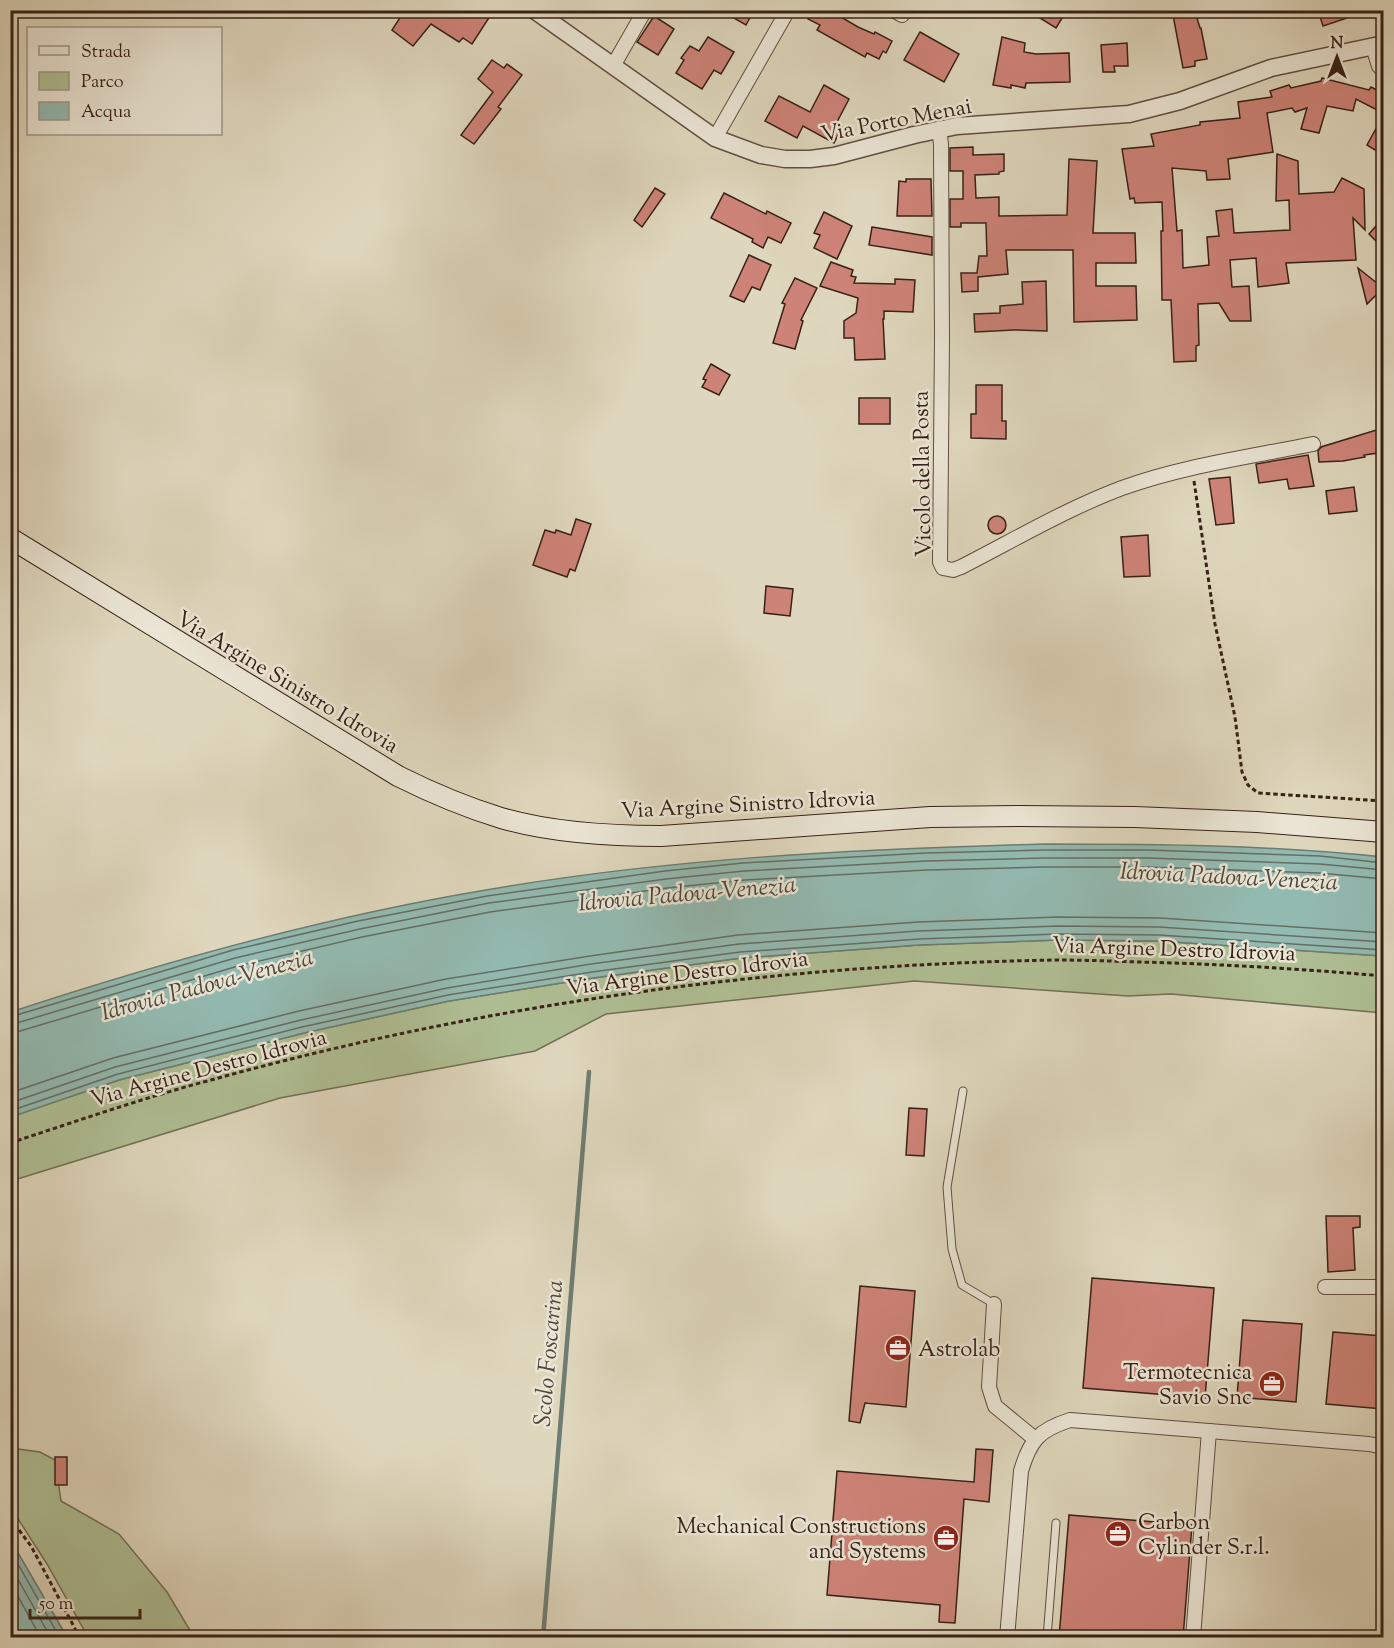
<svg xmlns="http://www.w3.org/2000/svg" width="1394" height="1648" viewBox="0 0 1394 1648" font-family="'Sorts Mill Goudy',serif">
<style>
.green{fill:#afbf94;stroke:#737055;stroke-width:1.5}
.water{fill:#93bab1;stroke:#6e7d73;stroke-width:1.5}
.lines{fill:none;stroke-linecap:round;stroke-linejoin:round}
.shore{stroke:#656e64;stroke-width:1.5}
.stream{stroke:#6e7d73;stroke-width:4.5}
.building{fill:#ce8378;stroke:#372116;stroke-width:1.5}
.service-casing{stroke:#614e40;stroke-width:9}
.minor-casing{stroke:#614e40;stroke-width:16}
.tertiary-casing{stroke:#614e40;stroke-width:19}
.secondary-casing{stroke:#372116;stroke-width:22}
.path{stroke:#372116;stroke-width:3;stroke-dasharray:4.5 3;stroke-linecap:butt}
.service{stroke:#eae5d4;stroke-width:7}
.minor{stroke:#eae5d4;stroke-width:14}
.tertiary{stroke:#eae5d4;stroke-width:16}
.secondary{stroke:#eae5d4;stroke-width:20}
.labels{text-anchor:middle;stroke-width:5;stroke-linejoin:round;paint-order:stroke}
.street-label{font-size:22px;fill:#372116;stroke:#eae5d4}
.poi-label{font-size:22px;fill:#372116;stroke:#eae5d4;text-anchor:start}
.water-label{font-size:24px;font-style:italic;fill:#4e473d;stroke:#eae5d4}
</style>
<rect width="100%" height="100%" fill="#dfd7bd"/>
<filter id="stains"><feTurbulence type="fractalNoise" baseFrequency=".00333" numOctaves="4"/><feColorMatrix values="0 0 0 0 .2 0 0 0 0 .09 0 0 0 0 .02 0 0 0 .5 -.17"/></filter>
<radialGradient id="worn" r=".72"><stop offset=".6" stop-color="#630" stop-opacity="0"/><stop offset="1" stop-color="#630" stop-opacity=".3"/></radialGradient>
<g class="green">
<path d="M1058 940 1158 941 1383 956V1013L1171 994 1128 996 914 981 606 1014 535 1051 280 1098 11 1181 10 1117 119 1080 304 1033 449 1001 593 978 741 958 919 945Z"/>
<path d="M18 1449 40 1452 55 1460 61 1501 119 1534 167 1592 194 1637H88L47 1564 11 1508 10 1450Z"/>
</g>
<g class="water">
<path d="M1044 844C1157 844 1271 845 1383 857V956L1158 941 1058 940 919 945 741 958 593 978 449 1001 304 1033 119 1080 11 1117V1012C166 961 324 917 486 890 670 858 857 849 1044 844Z"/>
<path d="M10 1539 67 1637H11Z"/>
</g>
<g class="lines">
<g class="shore">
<path d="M10 1017 233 950 358 921 487 896 665 871 743 863 926 853 1044 850H1147L1320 856 1384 863"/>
<path d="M10 1025 235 958 360 929 489 903 666 879 744 871 926 861 1044 858H1147L1320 864 1384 870"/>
<path d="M10 1034 238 966 362 937 490 912 667 888 745 880 927 870 1044 867H1147L1319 873 1384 879"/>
<path d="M10 1093 113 1058 299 1011 446 979 590 956 738 935 918 922 1058 917 1160 918 1384 933"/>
<path d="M10 1103 115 1067 301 1020 447 988 591 964 739 944 918 931 1058 926 1159 927 1384 942"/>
<path d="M10 1111 118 1074 302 1027 448 995 592 972 740 952 919 939 1058 934 1159 935 1384 950"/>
<path d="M10 1550 60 1638"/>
<path d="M10 1565 51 1638"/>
<path d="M10 1582 41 1638"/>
</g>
<path class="stream" d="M543 1638 589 1072"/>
</g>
<g class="building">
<path d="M405 10H494L472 44 463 38 459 42 431 24 413 46 392 30Z"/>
<path d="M720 10H754L746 25Z"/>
<path d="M813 10H829L858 27 874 34 875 32 892 41 886 53 883 51 879 59 867 53 865 57 817 30 820 25 808 19Z"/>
<path d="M1027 10H1067L1056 28Z"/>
<path d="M1172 10H1206L1207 16 1197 18 1200 28H1201L1207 59 1195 61V66L1183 68Z"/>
<path d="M1318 10H1362V13L1323 26Z"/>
<path d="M654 16 674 29 658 55 637 42Z"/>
<path d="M920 32 959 54 944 82 904 60Z"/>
<path d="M708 37 734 52 721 74 714 70 702 89 676 73 684 60 681 58 690 46 699 51Z"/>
<path d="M1002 37 1025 43 1024 52 1036 54 1069 53 1070 82 1026 83 1025 88 1011 85V88L993 85Z"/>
<path d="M1127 43 1128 66H1114L1115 72H1103L1101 45Z"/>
<path d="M492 60 504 68 507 64 522 75 498 107 501 109 474 144 461 135 493 92 478 79Z"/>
<path d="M1322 78 1369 90 1371 87 1383 93V113L1356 99 1353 111 1327 106 1319 133 1301 129 1307 108 1295 112 1292 108 1267 113 1273 152 1228 159 1230 179 1207 180 1206 171 1172 168 1177 231 1182 230 1183 268 1209 265 1207 237 1219 236 1216 211 1232 209 1234 233 1290 230 1289 200 1276 201 1277 154 1298 161 1299 194 1334 192 1342 178 1364 189 1365 230 1353 218 1356 260 1286 263 1289 283 1258 287 1256 258 1230 260 1232 287 1249 286 1251 321H1230L1219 303 1198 304 1199 345 1196 346V361L1174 362 1171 300H1162L1161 231H1163L1162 202 1135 203 1134 198 1130 199 1122 149 1154 146 1151 134 1200 125V122L1240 118 1238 102 1272 97 1270 91 1289 85 1291 88 1321 81Z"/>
<path d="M824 85 849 99 836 124 842 127 834 143 803 126 797 138 765 121 779 96 810 112Z"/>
<path d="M1383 116V155L1367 145Z"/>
<path d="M973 147V155L1004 154V171L999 172V174L975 175 976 198 999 197V216L1067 215 1069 159 1097 161 1093 233H1135L1136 263H1096V286H1136L1137 320 1074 322 1073 250H1006L1008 274 978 277V291L962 292 961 273H977L979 256H987L986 223H961V227H950V199H963V171H950V148Z"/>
<path d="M906 179H931L932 216H897L899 181 906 182Z"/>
<path d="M655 188 665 194 642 227 634 220Z"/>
<path d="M724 193 766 214 767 211 791 223 781 243 768 237 763 248 752 242 753 239 711 218Z"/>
<path d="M824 212 852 226 837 259 814 248 820 235 814 233Z"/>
<path d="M1383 218V248L1369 234Z"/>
<path d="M872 227 932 237V255L869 245Z"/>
<path d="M749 255 771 265 760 290 752 287 744 302 730 296Z"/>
<path d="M831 262 853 270 851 276 856 277 854 283 895 284V279L915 280 913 312 884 311V319H883L885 359 855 360 854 338H844V321L856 313 858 298 820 286Z"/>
<path d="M1358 268 1383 288 1367 304Z"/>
<path d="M795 278 817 288 801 320 803 321 795 349 773 343 785 304 782 303Z"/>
<path d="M1046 281 1047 331 1014 330 975 332 974 314 1000 313V306L1023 304 1022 282Z"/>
<path d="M711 364 730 375 719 395 702 387 706 380 703 379Z"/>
<path d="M976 385H1002V421H1006V439L971 438V414H976Z"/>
<rect x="859" y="398" width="31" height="26"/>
<path d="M1383 428V446L1377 447 1378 453 1364 455 1365 457 1343 461 1319 462 1318 451 1321 447Z"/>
<path d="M1308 455 1314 486 1289 489 1287 479 1259 483 1256 464Z"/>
<path d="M1230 477 1234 523 1216 525 1209 479Z"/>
<path d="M1354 487 1357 511 1329 514 1326 491Z"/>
<circle cx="997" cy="525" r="9"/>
<path d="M576 519 591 524 575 571 570 569 567 577 533 565 545 530 555 533 556 530 571 535Z"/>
<path d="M1148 535 1150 576 1124 577 1121 537Z"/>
<path d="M766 586 793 589 790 616 764 613Z"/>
<path d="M909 1108 927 1109 924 1156 906 1155Z"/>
<path d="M1326 1216H1360V1227L1353 1228 1355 1270 1328 1272Z"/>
<path d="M1092 1278 1214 1288 1205 1398 1083 1388Z"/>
<path d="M860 1286 915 1291 906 1407 865 1403 860 1423 849 1421Z"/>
<path d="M1243 1320 1302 1324 1296 1402 1237 1397Z"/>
<path d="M1333 1332 1383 1336V1409L1326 1404Z"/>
<path d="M976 1449 993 1450 989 1502 964 1499 955 1623 939 1622 940 1605 827 1595 837 1471 974 1482Z"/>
<rect x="55" y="1457" width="12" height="28"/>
<path d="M1069 1515 1192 1525 1183 1638 1150 1635V1638H1059Z"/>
</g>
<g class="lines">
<g class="service-casing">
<g id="service">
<path d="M963 1091 947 1187 952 1249 962 1285 994 1304"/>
<path d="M1047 1638 1056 1523"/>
</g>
</g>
<g class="minor-casing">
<g id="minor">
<path d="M893 10 902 15"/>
<path d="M1373 47 1379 66 1384 71"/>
<path d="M613 66 645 10"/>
<path d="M939 129 941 144 942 339 940 562 943 568 953 570 961 567C1014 540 1066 509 1122 488 1183 466 1249 457 1313 444"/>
<path d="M715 138 788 10"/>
<path d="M1325 1287H1384"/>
<path d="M994 1304 989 1387 995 1406 1035 1439"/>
<path d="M1209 1431 1369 1444 1384 1447"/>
<path d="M1007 1638 1021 1471C1030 1440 1039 1430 1070 1420L1209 1431 1193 1638"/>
</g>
</g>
<g class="tertiary-casing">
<path id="tertiary" d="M534 10 715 138 761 155 785 159H810L834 156 914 135 957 126 1129 114 1180 101 1271 68 1384 44"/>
</g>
<g class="secondary-casing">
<path id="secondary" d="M10 538 398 776C432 793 465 807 501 818 552 833 608 836 661 836L930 817 1019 816 1135 817 1257 822 1384 832"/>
</g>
<g class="path">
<path d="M1194 481 1215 624 1235 717 1242 772 1248 785 1258 793 1384 801"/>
<path d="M10 1143C77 1121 143 1098 211 1080 486 1004 770 965 1055 960 1083 960 1111 961 1139 962 1221 964 1302 969 1384 976"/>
<path d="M10 1518 31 1546 80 1638"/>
</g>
<use href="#service" class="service"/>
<use href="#minor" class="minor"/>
<use href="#tertiary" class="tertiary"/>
<use href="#secondary" class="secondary"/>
</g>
<defs>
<g id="office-disc" transform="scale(1.35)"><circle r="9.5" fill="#8f2418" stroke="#eae5d4"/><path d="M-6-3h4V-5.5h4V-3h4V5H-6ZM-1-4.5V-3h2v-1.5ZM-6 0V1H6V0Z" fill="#fff"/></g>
</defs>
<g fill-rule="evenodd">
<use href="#office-disc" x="898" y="1348"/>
<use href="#office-disc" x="1272" y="1384"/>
<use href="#office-disc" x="1118" y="1534"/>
<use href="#office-disc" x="946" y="1538"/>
</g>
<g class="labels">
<g class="street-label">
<text transform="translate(896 119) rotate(-11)" y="8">Via Porto Menai</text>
<text transform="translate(921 474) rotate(-91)" y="8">Vicolo della Posta</text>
<text transform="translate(288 681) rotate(31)" y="8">Via Argine Sinistro Idrovia</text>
<text transform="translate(748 803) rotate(-3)" y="8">Via Argine Sinistro Idrovia</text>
<text transform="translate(1174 948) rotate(2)" y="8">Via Argine Destro Idrovia</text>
<text transform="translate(687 972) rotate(-7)" y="8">Via Argine Destro Idrovia</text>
<text transform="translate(208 1067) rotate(-15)" y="8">Via Argine Destro Idrovia</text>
</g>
<g class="poi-label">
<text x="918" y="1356">Astrolab</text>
<text x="1252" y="1379" text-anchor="end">Termotecnica<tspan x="1252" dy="25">Savio Snc</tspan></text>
<text x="1138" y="1529">Carbon<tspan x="1138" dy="25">Cylinder S.r.l.</tspan></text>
<text x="926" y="1533" text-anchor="end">Mechanical Constructions<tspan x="926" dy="25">and Systems</tspan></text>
</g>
<g class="water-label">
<text transform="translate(1229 876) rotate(3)" y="8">Idrovia Padova-Venezia</text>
<text transform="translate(687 893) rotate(-5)" y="8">Idrovia Padova-Venezia</text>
<text transform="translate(207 984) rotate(-15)" y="8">Idrovia Padova-Venezia</text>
<text transform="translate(548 1353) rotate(-85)" y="8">Scolo Foscarina</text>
</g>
</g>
<rect width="1394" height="1648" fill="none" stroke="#dfd7bd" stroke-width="36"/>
<rect x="12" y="12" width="1370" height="1624" fill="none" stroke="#372116" stroke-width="3"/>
<rect x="18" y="18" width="1358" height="1612" fill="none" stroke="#372116" stroke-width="1.5"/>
<rect x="27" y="27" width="195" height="108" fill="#eae5d4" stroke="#a29788" stroke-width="1.5"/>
<rect x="39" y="46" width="30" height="9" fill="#eae5d4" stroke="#a29788" stroke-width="1.5"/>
<text x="81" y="57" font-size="18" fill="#372116">Strada</text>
<rect x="39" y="72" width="30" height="18" fill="#afbf94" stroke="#a29788" stroke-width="1.5"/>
<text x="81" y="87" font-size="18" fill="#372116">Parco</text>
<rect x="39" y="102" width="30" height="18" fill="#93bab1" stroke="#a29788" stroke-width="1.5"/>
<text x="81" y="117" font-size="18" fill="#372116">Acqua</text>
<g transform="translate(1337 57)" stroke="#eae5d4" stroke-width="4.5" paint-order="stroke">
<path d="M0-4.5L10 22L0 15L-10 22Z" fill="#372116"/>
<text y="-9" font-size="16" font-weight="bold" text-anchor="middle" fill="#372116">N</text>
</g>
<path d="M30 1609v9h110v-9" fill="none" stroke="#372116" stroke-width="3"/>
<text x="39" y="1609" font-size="18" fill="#372116" stroke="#eae5d4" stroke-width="4.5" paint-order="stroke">50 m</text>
<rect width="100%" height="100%" filter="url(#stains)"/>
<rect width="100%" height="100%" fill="url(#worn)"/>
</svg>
